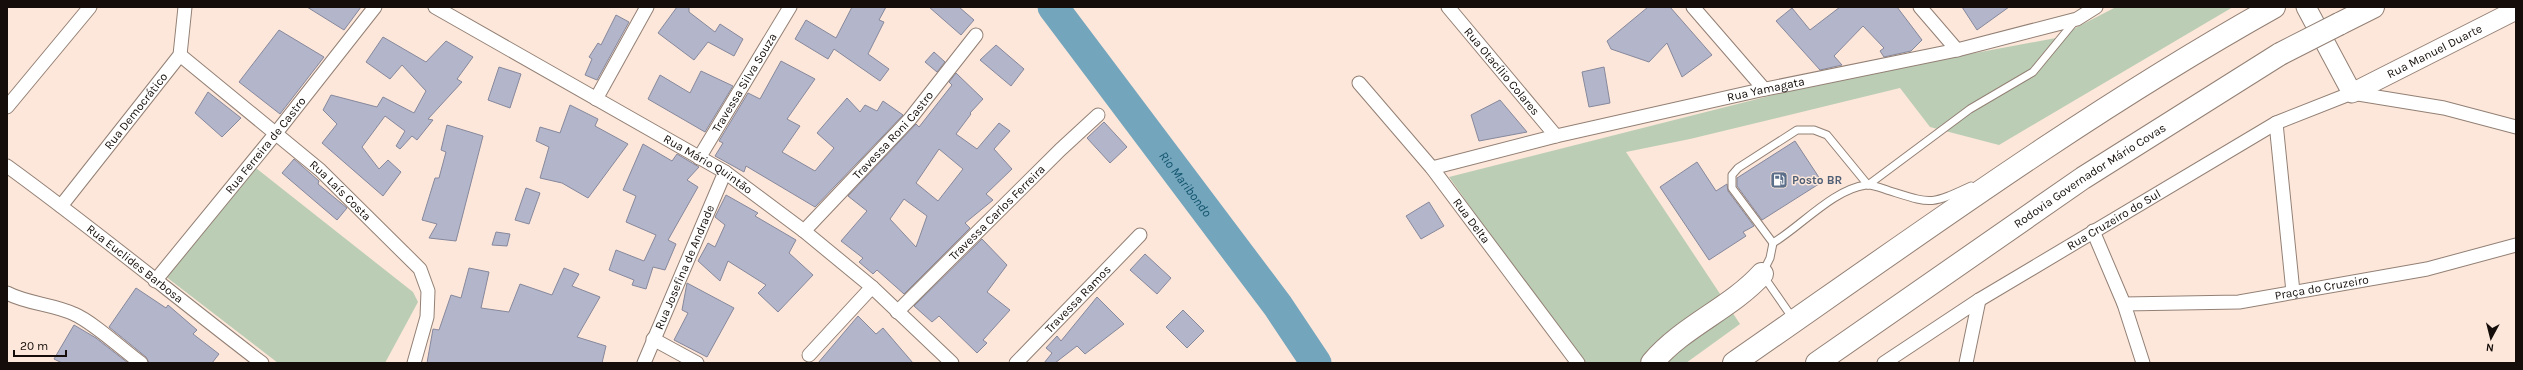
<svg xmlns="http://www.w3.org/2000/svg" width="2523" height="370" viewBox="0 0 2523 370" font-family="Karla,sans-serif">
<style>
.green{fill:#bbceb5}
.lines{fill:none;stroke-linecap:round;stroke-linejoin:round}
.river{stroke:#73a5bd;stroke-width:31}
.building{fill:#b3b5ca;stroke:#86889c;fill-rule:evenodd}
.lane-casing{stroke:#938075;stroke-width:9}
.street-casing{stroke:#938075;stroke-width:15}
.secondary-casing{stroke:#938075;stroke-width:21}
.highway-casing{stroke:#938075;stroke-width:24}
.lane{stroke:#fff;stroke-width:7}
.street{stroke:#fff;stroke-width:13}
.secondary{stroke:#fff;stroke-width:19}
.highway{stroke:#fff;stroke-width:22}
.highway-bridge-casing{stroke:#938075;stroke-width:24;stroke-linecap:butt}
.highway-bridge{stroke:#fff;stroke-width:22}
.labels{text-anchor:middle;stroke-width:3;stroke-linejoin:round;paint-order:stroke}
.street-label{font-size:12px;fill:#140d09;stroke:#fde7da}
.service-label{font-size:12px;font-weight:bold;fill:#4e5e75;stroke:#fde7da;text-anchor:start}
.water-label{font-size:13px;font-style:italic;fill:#12546d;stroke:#fde7da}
</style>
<rect width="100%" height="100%" fill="#fde7da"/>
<g class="green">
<path d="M2116 7H2233L1999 145 1930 127 1900 88 1690 139 1626 152 1740 324 1686 363H1586L1573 351 1449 177 1793 90 1916 64 2056 38Z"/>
<path d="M252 165 413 292 418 302 385 363H278L165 276Z"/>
</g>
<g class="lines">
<path class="river" id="s1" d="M1053 7 1278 306 1316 363"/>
</g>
<g class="building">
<path d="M307 7H361L344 30Z"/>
<path d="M677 7H689V12L715 32 720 24 743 39 734 56 708 42 694 60 658 33Z"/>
<path d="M852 7H886L879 20 884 22 868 54 889 69 880 81 834 49 828 59 795 39 806 20 836 38Z"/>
<path d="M929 7H959L974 20 961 35Z"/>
<path d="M1648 7H1670L1712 55 1682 77 1667 43 1649 62 1611 49 1607 41Z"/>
<path d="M1840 7H1897L1922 40 1911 51 1884 57 1880 51 1884 48 1863 26 1834 56 1842 65 1820 70 1776 21 1792 8 1810 30Z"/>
<path d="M1962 7H2009L1977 30Z"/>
<path d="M616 15 629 22 597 80 585 75 592 59 589 57 598 43 601 45Z"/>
<path d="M279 30 324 57 280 114 239 82Z"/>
<path d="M383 37 426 62 446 41 473 57 457 79 462 82 428 119 433 120 417 140 412 136 400 149 396 146 405 131 385 116 362 147 379 169 388 160 401 172 383 196 322 143 337 124 323 110 331 95 377 107 383 97 414 113 426 91 402 65 390 79 366 62Z"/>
<path d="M996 45 1024 69 1011 86 980 60Z"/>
<path d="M934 52 945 62 937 72 925 62Z"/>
<path d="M781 61 815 79 787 119 800 126 782 152 815 171 834 148 817 133 847 98 860 112 865 105 877 111 883 101 903 115 815 207 746 166 744 172 715 156 723 143 719 141 748 93 760 99Z"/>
<path d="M499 67 521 74 510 108 488 100Z"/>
<path d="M1604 67 1610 103 1589 107 1582 72Z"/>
<path d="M701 71 733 86 705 132 648 99 660 75 690 93Z"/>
<path d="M956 73 983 99 970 113 971 114 956 134 977 149 999 123 1010 131 994 149 1012 169 986 194 993 200 965 223 970 228 904 294 877 270 873 274 859 262 863 258 841 241 867 211 848 196 916 124 919 127 952 85 949 82ZM939 149 963 169 938 201 916 183ZM904 199 927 216 916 247 890 219Z"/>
<path d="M208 92 241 118 222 137 195 113Z"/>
<path d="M1500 100 1527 132 1479 141 1471 115Z"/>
<path d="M570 105 598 119 595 126 628 144 588 198 562 183 540 178 549 147 536 141 540 127 560 133Z"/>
<path d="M1104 122 1127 147 1110 163 1087 138Z"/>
<path d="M447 125 483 136 456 241 429 238 437 224 422 220 435 178H439L446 152 441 150Z"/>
<path d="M1795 141 1822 182 1762 220 1737 186V178Z"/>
<path d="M643 144 672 161 677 154 699 167 687 180 698 187 668 240 676 244 665 270 653 267 646 289 632 285 634 280 609 270 616 250 644 261 656 235 626 222 636 196 623 190Z"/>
<path d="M294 159 319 181 318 184 347 208 337 220 282 173Z"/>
<path d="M1697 162 1716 191 1727 184 1728 191 1754 226 1743 232 1746 236 1709 260 1660 187Z"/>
<path d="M526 188 540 193 529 224 515 220Z"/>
<path d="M726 195 758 213 755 216 796 240 789 253 813 275 778 312 758 293 766 285 728 261 720 281 698 261 708 243 715 247 725 225 715 217Z"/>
<path d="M1429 202 1444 226 1421 239 1406 216Z"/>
<path d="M496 232 510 234 507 246 492 245Z"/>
<path d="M982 239 1007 265 987 292 1010 310 983 340 987 343 977 353 939 316 932 322 914 306Z"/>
<path d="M1145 254 1171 278 1157 294 1130 270Z"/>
<path d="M469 268 489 272 481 308 509 312 520 284 552 295 564 268 579 274 572 286 600 297 577 337 606 346 602 363H427L433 329 439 330 451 295 461 298Z"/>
<path d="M687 283 734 308 707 357 674 340 688 313 682 310Z"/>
<path d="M136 288 166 308 168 305 197 330 193 334 219 354 212 363H149L146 357 109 327Z"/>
<path d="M1097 297 1124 324 1085 354 1077 346 1055 363H1044L1052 353 1046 348 1057 336 1061 341Z"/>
<path d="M1183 310 1204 331 1187 348 1166 327Z"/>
<path d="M858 316 876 334 883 328 913 363H818Z"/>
<path d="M74 325 96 338 128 363H62L54 359Z"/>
</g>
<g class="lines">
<g class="lane-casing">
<g id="lane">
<path d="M1773 243 1732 188V175L1738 168 1797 130H1814L1827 135 1868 185 1970 109 2033 72 2075 21"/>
<path d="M1794 320 1762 274 1770 258 1773 243C1801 226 1834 189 1866 185 1873 184 1883 189 1890 191 1932 204 1930 205 1971 186"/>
</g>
</g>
<g class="street-casing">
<g id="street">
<path id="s2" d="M435 7 725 172 804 231 872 287 952 363"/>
<path id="s3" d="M1448 7 1556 136"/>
<path d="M1693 7 1764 89"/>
<path d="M1920 7 1957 50"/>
<path id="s4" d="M180 55 320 170 420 269 428 291 427 317 414 363"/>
<path id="s5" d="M1359 83 1432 168 1578 363"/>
<path d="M596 99 647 7"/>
<path d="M7 107 90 7"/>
<path d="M2276 123 2293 292"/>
<path id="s6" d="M699 158 790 7"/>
<path id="s7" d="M7 166C94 229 177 298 262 363"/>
<path id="s8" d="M1432 168 1556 136 1756 91 1957 50 2077 19 2096 7"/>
<path id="s9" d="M61 206 180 55 185 7"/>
<path id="s10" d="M804 231 910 119 976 35"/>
<path d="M2093 231 2124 304 2143 363"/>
<path id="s11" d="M155 281 276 133 375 7"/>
<path d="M7 293C28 304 53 304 74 314 93 322 123 350 141 363"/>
<path id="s12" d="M2124 304 2239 302 2427 269 2516 245"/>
<path id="s13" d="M897 312 1060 150 1098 115"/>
<path d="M653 339 697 363"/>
<path d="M809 355 872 287"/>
<path id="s14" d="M644 363 725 172"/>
<path id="s15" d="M1016 363 1140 235"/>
<path id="s16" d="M1884 363 1979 300 2276 123 2352 93 2444 108 2516 127"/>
<path d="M1966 363 1979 300"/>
</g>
</g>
<g class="secondary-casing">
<g id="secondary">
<path id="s17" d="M2306 7 2352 93 2516 10"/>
</g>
</g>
<g class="highway-casing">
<g id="highway">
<path d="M2339 24 2373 7"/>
<path d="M1652 363C1683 326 1730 309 1762 274"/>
<path d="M1734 363C1911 240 2086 112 2274 7"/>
<path id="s18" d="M1817 363 2083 178 2280 54"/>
</g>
</g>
<use href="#lane" class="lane"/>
<use href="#street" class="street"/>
<use href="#secondary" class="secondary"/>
<use href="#highway" class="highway"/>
<g class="highway-bridge-casing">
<path id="highway-bridge" d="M2280 54 2339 24"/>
</g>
<use href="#highway-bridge" class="highway-bridge"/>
</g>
<defs>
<g id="fuel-square" transform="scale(0.9)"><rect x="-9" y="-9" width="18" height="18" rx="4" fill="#5c6f8a" stroke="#fde7da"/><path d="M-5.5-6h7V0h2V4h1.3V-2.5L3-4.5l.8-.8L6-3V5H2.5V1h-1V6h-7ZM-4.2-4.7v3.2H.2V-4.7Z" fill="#fff"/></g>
</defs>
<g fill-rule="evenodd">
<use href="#fuel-square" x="1779" y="180"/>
</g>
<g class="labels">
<g class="street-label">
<text dy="4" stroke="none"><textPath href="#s17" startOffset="190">Rua Manuel Duarte</textPath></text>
<text dy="4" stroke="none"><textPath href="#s3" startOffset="84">Rua Otacílio Colares</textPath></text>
<text dy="4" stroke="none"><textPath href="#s6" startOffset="88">Travessa Silva Souza</textPath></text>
<text dy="4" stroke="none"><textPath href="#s8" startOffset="343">Rua Yamagata</textPath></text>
<text dy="4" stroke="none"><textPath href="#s9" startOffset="121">Rua Democrático</textPath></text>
<text dy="4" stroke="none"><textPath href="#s10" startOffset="131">Travessa Roni Castro</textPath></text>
<text dy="4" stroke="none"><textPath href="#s11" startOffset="175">Rua Ferreira de Castro</textPath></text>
<text dy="4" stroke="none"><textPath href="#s2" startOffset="315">Rua Mário Quintão</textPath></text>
<text dy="4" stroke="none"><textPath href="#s18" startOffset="331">Rodovia Governador Mário Covas</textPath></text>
<text dy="4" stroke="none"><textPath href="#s4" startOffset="210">Rua Laís Costa</textPath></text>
<text dy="4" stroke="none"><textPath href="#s13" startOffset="141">Travessa Carlos Ferreira</textPath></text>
<text dy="4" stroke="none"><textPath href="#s16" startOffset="271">Rua Cruzeiro do Sul</textPath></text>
<text dy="4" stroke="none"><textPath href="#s5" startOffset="178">Rua Delta</textPath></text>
<text dy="4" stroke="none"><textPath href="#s7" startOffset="161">Rua Euclides Barbosa</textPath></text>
<text dy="4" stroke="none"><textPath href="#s14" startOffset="104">Rua Josefina de Andrade</textPath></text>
<text dy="4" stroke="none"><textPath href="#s12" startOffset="199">Praça do Cruzeiro</textPath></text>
<text dy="4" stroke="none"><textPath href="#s15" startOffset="89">Travessa Ramos</textPath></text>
</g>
<g class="service-label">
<text x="1792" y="184">Posto BR</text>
</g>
<g class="water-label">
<text dy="5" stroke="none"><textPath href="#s1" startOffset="221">Rio Maribondo</textPath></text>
</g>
</g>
<rect width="2523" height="370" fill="none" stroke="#140d09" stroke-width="16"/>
<g transform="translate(2491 338) rotate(187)" stroke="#fde7da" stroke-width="3" paint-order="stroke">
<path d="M0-3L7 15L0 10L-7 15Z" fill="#140d09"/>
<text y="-6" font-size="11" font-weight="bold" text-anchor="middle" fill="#140d09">N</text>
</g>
<path d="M14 350v6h52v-6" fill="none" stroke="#140d09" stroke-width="2"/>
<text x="20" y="350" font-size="12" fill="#140d09" stroke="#fde7da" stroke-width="3" paint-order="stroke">20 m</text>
</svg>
